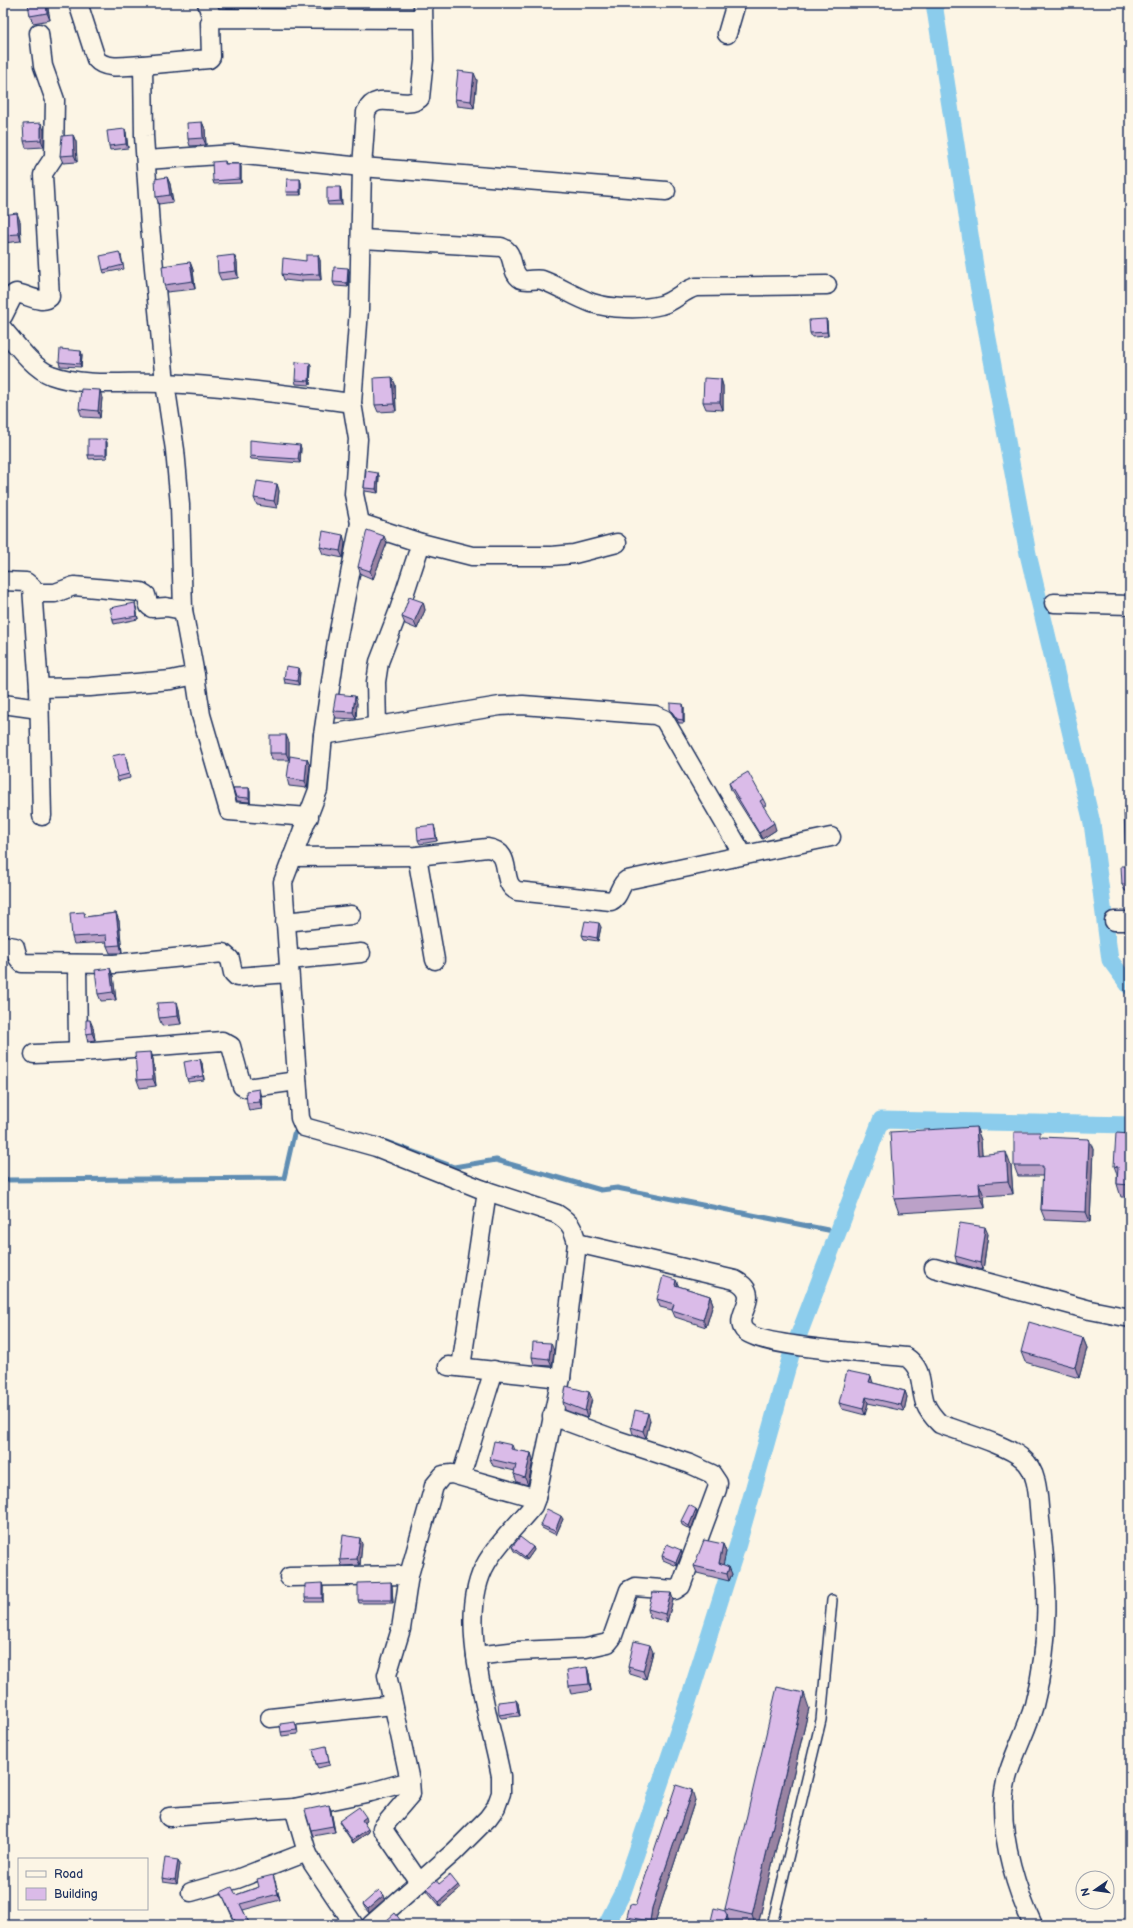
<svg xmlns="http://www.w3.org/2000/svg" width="1133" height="1928" viewBox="0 0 1133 1928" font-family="'Balsamiq Sans',sans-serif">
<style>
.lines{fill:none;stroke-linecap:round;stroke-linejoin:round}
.stream{stroke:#5e8db3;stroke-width:5}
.canal{stroke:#8bccec;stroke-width:17}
.lane-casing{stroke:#1b2f5e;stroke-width:12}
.street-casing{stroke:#1b2f5e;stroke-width:21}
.lane{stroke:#fcf5e5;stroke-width:9}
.street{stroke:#fcf5e5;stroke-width:18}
.wall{fill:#bba1c8;stroke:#1b2f5e}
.shaded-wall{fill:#9983a2;stroke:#1b2f5e}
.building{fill:#dabbe8;stroke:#1b2f5e}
</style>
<rect width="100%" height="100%" fill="#fcf5e5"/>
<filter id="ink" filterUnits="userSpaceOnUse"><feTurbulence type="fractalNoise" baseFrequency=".025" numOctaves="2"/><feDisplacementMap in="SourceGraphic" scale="8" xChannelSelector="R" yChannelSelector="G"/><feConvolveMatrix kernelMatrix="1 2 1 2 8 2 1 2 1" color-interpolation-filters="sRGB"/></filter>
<g filter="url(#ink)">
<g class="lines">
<g class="stream">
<path d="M384 1141 454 1167 496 1160 601 1190 617 1188 838 1232"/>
<path d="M3 1180 284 1178 294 1134 301 1128"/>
</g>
<g class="canal">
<path d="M934 3 977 279 1028 554 1092 823 1110 960 1130 987"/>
<path d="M606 1925 623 1892 688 1702 738 1544 791 1355 881 1120 1130 1125"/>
</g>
<g class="lane-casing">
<path id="lane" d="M772 1925 821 1720 832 1600"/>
</g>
<g class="street-casing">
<g id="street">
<path d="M207 3 212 19"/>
<path d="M423 3 424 60 420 98C404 112 377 88 366 112L362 167 359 310 352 403 358 439 354 494 360 523 337 641 323 735 318 790 283 882 300 1118 304 1127 376 1147 481 1189 557 1214C571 1223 573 1228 577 1243L735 1280C765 1296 732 1314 744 1330 757 1347 880 1354 906 1357 924 1369 919 1384 925 1403 928 1411 934 1418 940 1424 961 1432 1008 1445 1023 1459 1039 1472 1038 1500 1040 1519 1048 1584 1051 1640 1034 1705 1025 1738 1003 1770 1003 1806 1003 1845 1016 1889 1033 1925"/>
<path d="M727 34 736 3"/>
<path d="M143 65 209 59 211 57 210 23 212 19 217 18 422 19"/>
<path d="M146 160 234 154 362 167 666 191"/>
<path d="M362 239 501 247C516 252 509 272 521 279 527 282 535 278 542 280 559 286 575 297 592 303 610 309 643 310 661 305 674 302 683 290 696 287L827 285"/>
<path d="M3 316 14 294 16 293C26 294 42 305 50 297L43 175 44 172 54 157 55 100 43 66 39 33"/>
<path d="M3 329C15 343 33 368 51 375 87 388 127 381 165 383 228 386 290 395 352 403"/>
<path d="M360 523 421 543 472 556H552L574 554 617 543"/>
<path d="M3 581 26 582 32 587 39 688 90 687 171 680 195 675 183 610 180 505 175 450 165 383 150 226 144 136 143 65C129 65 106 71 96 59L78 3"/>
<path d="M33 593H55L74 586 141 592 146 595 149 606 152 608 166 607 183 610"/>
<path d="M1054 603 1130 605"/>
<path d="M195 675 201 715 229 811 309 817"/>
<path d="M39 688 42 816"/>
<path d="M3 704 39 709"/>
<path d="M377 726 376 682 379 662 399 610 421 543"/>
<path d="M323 735 500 706 523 705 655 715 664 719 743 855"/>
<path d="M417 856 435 960"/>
<path d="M292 857 417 856 487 848C516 852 498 882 517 891L611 901C620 897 619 885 627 880L831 837"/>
<path d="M1114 921H1130"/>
<path d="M285 922 351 915"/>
<path d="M3 945 15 947 18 958 22 963 114 964 223 953 230 959 233 973 237 977 289 973"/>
<path d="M289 960 361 953"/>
<path d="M77 964 78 1045 81 1052 222 1041 231 1046 242 1086 246 1088 297 1081"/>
<path d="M34 1054 81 1052"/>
<path d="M934 1268 1090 1310 1130 1318"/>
<path d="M448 1366 561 1378"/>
<path d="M461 1367 487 1191"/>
<path d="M461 1476 494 1370"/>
<path d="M289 1577 409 1575"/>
<path d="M476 1656 517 1651 586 1648 608 1643 612 1638 629 1590 635 1587 675 1590 681 1586 717 1489 718 1483 712 1474 690 1464 617 1440 552 1416"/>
<path d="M270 1718 393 1705"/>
<path d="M410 1781 411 1794 382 1828 419 1882"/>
<path d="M294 1808 307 1852 313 1864 354 1925"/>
<path d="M169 1817 294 1808 371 1792 410 1781 387 1675 401 1629 409 1575 434 1486 443 1475 452 1474 536 1498 561 1378 577 1243"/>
<path d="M191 1892 237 1879 307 1852"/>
<path d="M371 1925 454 1852 488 1818 496 1807 501 1793V1776C490 1717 454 1616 487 1562 499 1542 518 1524 533 1506L536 1498"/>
</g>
</g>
<use href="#lane" class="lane"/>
<use href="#street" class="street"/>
</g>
<g class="wall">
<path d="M47 3 50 20 33 23 30 16Z"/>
<path d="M477 80 474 108 457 106 455 99Z"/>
<path d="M202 122 205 129 206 145 190 146 188 139Z"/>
<path d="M44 130V147L26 148 24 141Z"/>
<path d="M126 132 128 148 110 150 109 146Z"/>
<path d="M73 135 76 142 77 162 63 163 60 156Z"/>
<path d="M225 161 226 164H240L241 167V183L214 184 213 181Z"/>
<path d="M167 177 170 184 173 202 159 204 156 197Z"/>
<path d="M300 179 301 183V195H287L286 192Z"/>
<path d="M340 187 341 191 342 205H328L327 202Z"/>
<path d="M3 215 20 221 21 241 4 243 3 240Z"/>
<path d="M121 255 124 269 104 273 103 270Z"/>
<path d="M234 255 237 262 238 278 221 280 218 273Z"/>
<path d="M320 260 321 280H302V282L284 280 282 274 306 261Z"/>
<path d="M190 262 193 270 195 289 167 292 164 285Z"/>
<path d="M348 268 349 271 348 287 335 286 333 282Z"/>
<path d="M826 319 827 322 828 336 812 337 810 333Z"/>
<path d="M81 351 82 355 81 367 60 366 59 362Z"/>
<path d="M311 366 310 385 296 384 295 380Z"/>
<path d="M392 377 395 384 396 411 378 412 375 405Z"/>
<path d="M721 379 723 386V410L706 409 703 402Z"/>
<path d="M102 398 100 418 82 417 79 409Z"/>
<path d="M106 439 107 443V458L89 459 88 455Z"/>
<path d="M301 448 300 463 251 459 250 456Z"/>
<path d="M378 473 379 476 378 493 365 491 364 488Z"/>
<path d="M277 484 279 491 277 508 257 505 254 498Z"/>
<path d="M343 535 345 543 343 558 323 554 320 547Z"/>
<path d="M387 543 373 579 361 574 358 567Z"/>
<path d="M423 602 425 610 417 629 405 624 402 617Z"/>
<path d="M136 607 138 619 114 624 113 620Z"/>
<path d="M299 668 300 671 299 685 285 683 284 679Z"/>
<path d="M357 703 356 719 336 718 333 711Z"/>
<path d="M684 707V723H679L672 712 670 709Z"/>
<path d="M289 742V760H272L270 753Z"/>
<path d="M126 757 130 778 118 781 117 777Z"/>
<path d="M307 759 310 766 307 788 289 786 287 778Z"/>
<path d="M729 783 763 799 766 805 763 807 776 830 762 839 731 790Z"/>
<path d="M233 788H249L250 792V802L237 801Z"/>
<path d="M1130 811V891H1125L1122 884 1126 866Z"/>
<path d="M435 829 437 841 420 844 418 840Z"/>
<path d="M3 894 4 897 5 935H3Z"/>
<path d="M116 913 119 921 122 953H110L107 946V942L74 944 72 937 86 917Z"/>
<path d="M601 927 598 941 584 939 582 935Z"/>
<path d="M110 968 113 976 116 1000 101 1001 98 994Z"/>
<path d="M179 1009 181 1024 162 1026 159 1018Z"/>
<path d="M93 1027 95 1040 88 1041 86 1034Z"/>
<path d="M151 1052 153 1059 156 1086 140 1088 137 1080Z"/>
<path d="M202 1063 204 1080 188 1082 187 1079Z"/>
<path d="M261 1097 262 1109 249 1111 247 1103Z"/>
<path d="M976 1127 981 1140 982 1154 1011 1166 1013 1194 984 1196 985 1208 899 1213 894 1199Z"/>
<path d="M1130 1134V1197H1121L1117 1184V1174L1114 1166Z"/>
<path d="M1041 1137 1093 1149 1090 1222 1045 1220 1041 1210 1043 1176H1018L1014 1166Z"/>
<path d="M988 1234 983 1270 957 1263 955 1256Z"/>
<path d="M678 1286 710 1296 713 1304 706 1327 675 1317 672 1310 660 1307 657 1299Z"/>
<path d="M1083 1338 1087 1348 1079 1378 1025 1362 1021 1352Z"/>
<path d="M554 1351 552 1366 534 1365 532 1357Z"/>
<path d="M873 1383 905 1391 907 1397 904 1411 868 1403 865 1415 842 1409 839 1403Z"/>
<path d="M589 1392 592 1399 587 1418 565 1410 563 1402Z"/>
<path d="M650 1420 646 1438 633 1434 631 1427Z"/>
<path d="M512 1445 514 1450 531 1453 533 1460 528 1485 517 1482 514 1474 515 1471 493 1466 490 1459Z"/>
<path d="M696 1509 697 1513 691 1530 682 1525 681 1521Z"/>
<path d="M563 1519 556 1535 542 1528 540 1525Z"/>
<path d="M362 1544 360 1565 342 1566 340 1560Z"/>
<path d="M723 1544 726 1552 723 1565 732 1574 729 1581 697 1573 694 1566Z"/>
<path d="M512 1547H533L534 1550 527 1560 514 1551Z"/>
<path d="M681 1550 682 1553 677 1566 663 1560 662 1556Z"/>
<path d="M391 1582 392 1586 393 1603H359L358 1600Z"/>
<path d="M323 1587V1602H306L305 1598Z"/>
<path d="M671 1593 673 1600 667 1622 650 1617 648 1609Z"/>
<path d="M653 1652 646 1679 630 1674 628 1667Z"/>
<path d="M587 1667 589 1674 591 1691 571 1694 569 1686Z"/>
<path d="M518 1703 520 1716 501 1718 499 1715Z"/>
<path d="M809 1708 758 1925H737L730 1923 728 1919 727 1925H710L725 1911V1909Z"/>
<path d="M297 1726 298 1734 282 1736 281 1732Z"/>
<path d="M326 1746 330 1765 318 1768 316 1764Z"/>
<path d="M695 1800 656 1919 655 1925H630L627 1917 636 1905Z"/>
<path d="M329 1805 331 1811 335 1832 313 1836 311 1830Z"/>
<path d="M339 1821H367L364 1823 369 1832 353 1843 341 1825Z"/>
<path d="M178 1860 180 1864 177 1884 163 1882 162 1878Z"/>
<path d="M275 1881 280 1900 243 1910 250 1925H236L221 1892 236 1895Z"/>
<path d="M439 1884 460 1889 440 1906 428 1892 427 1888Z"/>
<path d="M385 1899 369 1913 365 1908 363 1904Z"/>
</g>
<g class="shaded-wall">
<path d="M46 3H47L50 20 47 13Z"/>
<path d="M474 73 477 80 474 108 471 101Z"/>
<path d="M202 122 205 129 206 145 203 138Z"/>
<path d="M41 123 44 130V147L41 140Z"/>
<path d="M125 129 126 132 128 148 126 144Z"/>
<path d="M73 135 76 142 77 162 74 155Z"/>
<path d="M240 164 241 167V183L240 179Z"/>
<path d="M167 177 170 184 173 202 170 195Z"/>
<path d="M300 179 301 183V195L300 192Z"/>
<path d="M340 187 341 191 342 205 340 201Z"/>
<path d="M17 213 20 221 21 241 19 234Z"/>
<path d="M234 255 237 262 238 278 236 271Z"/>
<path d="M318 255 320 260 321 280 319 274Z"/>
<path d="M190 262 193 270 195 289 193 281Z"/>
<path d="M348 268 349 271 348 287 347 283Z"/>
<path d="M826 319 827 322 828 336 827 332Z"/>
<path d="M81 351 82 355 81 367 80 364Z"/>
<path d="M310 363 311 366 310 385 309 381Z"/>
<path d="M392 377 395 384 396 411 394 404Z"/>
<path d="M721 379 723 386V410L720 402Z"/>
<path d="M100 390 102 398 100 418 98 411Z"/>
<path d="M106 439 107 443V458L106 455Z"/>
<path d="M300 445 301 448 300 463 298 459Z"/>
<path d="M378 473 379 476 378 493 376 489Z"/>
<path d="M277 484 279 491 277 508 274 501Z"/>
<path d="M343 535 345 543 343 558 340 551Z"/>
<path d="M384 536 387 543 373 579 370 571Z"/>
<path d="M423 602 425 610 417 629 414 622Z"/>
<path d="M135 603 136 607 138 619 137 616Z"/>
<path d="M299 668 300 671 299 685 297 681Z"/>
<path d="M355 696 357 703 356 719 353 712Z"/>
<path d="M683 704 684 707V723L683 720Z"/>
<path d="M286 735 289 742V760L286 753Z"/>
<path d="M307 759 310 766 307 788 305 781Z"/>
<path d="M249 788 250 792V802L249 798Z"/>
<path d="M774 823 776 830 762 839 759 833Z"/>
<path d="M434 825 435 829 437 841 436 838Z"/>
<path d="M3 894 4 897 5 935 3 929Z"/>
<path d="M116 913 119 921 122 953 120 945Z"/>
<path d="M599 923 601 927 598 941 597 938Z"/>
<path d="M110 968 113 976 116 1000 113 992Z"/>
<path d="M177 1002 179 1009 181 1024 178 1016Z"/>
<path d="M90 1020 93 1027 95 1040 92 1033Z"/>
<path d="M151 1052 153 1059 156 1086 153 1079Z"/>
<path d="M200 1059 202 1063 204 1080 203 1076Z"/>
<path d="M259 1089 261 1097 262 1109 260 1102Z"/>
<path d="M976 1127 981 1140 983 1168 978 1155Z"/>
<path d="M1089 1139 1093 1149 1090 1222 1086 1212Z"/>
<path d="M1006 1152 1011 1166 1013 1194 1008 1181Z"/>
<path d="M979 1183 984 1196 985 1208 980 1194Z"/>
<path d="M985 1227 988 1234 983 1270 980 1263Z"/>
<path d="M676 1280 679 1287 675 1285Z"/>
<path d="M710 1296 713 1304 706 1327 703 1320Z"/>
<path d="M1083 1338 1087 1348 1079 1378 1075 1367Z"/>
<path d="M551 1343 554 1351 552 1366 549 1359Z"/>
<path d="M871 1376 873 1383 872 1389 869 1382Z"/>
<path d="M905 1391 907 1397 904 1411 901 1405Z"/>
<path d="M589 1392 592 1399 587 1418 585 1411Z"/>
<path d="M866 1397 868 1403 865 1415 863 1409Z"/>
<path d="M648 1413 650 1420 646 1438 643 1431Z"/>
<path d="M531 1453 533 1460 528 1485 525 1478Z"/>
<path d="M696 1509 697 1513 691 1530 689 1526Z"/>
<path d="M561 1516 563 1519 556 1535 555 1531Z"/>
<path d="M360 1538 362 1544 360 1565 357 1559Z"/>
<path d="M723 1544 726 1552 722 1570 719 1563Z"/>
<path d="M533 1547 534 1550 527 1560 525 1557Z"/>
<path d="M681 1550 682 1553 677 1566 676 1562Z"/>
<path d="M729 1567 732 1574 729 1581 727 1574Z"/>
<path d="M391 1582 392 1586 393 1603 391 1600Z"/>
<path d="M322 1583 323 1587V1602L322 1598Z"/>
<path d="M671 1593 673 1600 667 1622 665 1614Z"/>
<path d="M650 1645 653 1652 646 1679 643 1671Z"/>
<path d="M587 1667 589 1674 591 1691 589 1684Z"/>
<path d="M804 1693 809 1708 758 1925H755L752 1915Z"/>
<path d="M516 1700 518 1703 520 1716 518 1712Z"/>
<path d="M692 1790 695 1800 656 1919 655 1925H651L650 1921 652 1908Z"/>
<path d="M329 1805 331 1811 335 1832 333 1826Z"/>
<path d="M366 1817 367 1821 363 1824 362 1820Z"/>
<path d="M368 1829 369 1832 353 1843 352 1840Z"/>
<path d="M178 1860 180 1864 177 1884 175 1880Z"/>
<path d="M273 1875 275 1881 280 1900 278 1894Z"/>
<path d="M458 1885 460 1889 440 1906 439 1902Z"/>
<path d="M384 1895 385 1899 369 1913 368 1909Z"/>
<path d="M727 1915 728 1919 727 1925H725Z"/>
</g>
<g class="building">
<path d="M28 3H46L47 13 30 16Z"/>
<path d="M458 71 474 73 471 101 455 99Z"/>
<path d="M202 122 203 138 188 139 187 123Z"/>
<path d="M41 123V140L24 141 23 124Z"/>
<path d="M125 129 126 144 109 146 107 131Z"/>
<path d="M73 135 74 155 60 156 62 136Z"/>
<path d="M225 161V164H240V179L213 181 212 162Z"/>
<path d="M167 177 170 195 156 197 155 179Z"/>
<path d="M287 179H300V192H286Z"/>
<path d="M327 187H340V201L327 202Z"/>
<path d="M17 213 19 234 3 235V215Z"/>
<path d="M119 252 123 265 103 270 100 256Z"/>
<path d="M234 255 236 271 218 273 217 257Z"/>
<path d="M306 255H318L319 274 300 275V276L282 274 283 258 306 261Z"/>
<path d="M190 262 193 281 164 285 162 266Z"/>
<path d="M334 267 348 268 347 283 333 282Z"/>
<path d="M826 319 827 332 810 333 809 320Z"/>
<path d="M60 349 81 351 80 364 59 362Z"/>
<path d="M296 362 310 363 309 381 295 380Z"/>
<path d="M392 377 394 404 375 405 374 378Z"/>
<path d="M704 378 721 379 720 402H703Z"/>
<path d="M81 389 100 390 98 411 79 409Z"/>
<rect x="88" y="439" width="18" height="16"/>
<path d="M250 440 300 445 298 459 250 456Z"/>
<path d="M366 471 378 473 376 489 364 488Z"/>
<path d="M257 481 277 484 274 501 254 498Z"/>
<path d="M367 530 384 536 370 571 358 567Z"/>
<path d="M323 531 343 535 340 551 320 547Z"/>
<path d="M409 597 423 602 414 622 402 617Z"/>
<path d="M135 603 137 616 113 620 110 608Z"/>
<path d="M286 666 299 668 297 681 284 679Z"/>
<path d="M336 694 355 696 353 712 333 711Z"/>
<path d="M670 703 683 704V720L677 719 670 709Z"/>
<rect x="270" y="735" width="16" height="18"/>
<path d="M125 753 129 774 117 777 112 756Z"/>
<path d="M290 756 307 759 305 781 287 778Z"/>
<path d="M748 772 763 799 760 801 774 823 759 833 729 783Z"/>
<path d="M233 788H249V798L236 797Z"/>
<path d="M1124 811H1130V883L1122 884 1121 866H1126Z"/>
<path d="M434 825 436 838 418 840 417 827Z"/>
<path d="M84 912 85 917 116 913 120 945 107 946 106 935 72 937 70 913Z"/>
<path d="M585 921 599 923 597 938 582 935Z"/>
<path d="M110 968 113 992 98 994 95 970Z"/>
<path d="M177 1002 178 1016 159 1018 157 1003Z"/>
<path d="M86 1020H90L92 1033 86 1034Z"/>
<path d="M151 1052 153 1079 137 1080 135 1053Z"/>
<path d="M200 1059 203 1076 187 1079 184 1062Z"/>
<path d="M259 1089 260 1102 247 1103 246 1091Z"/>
<path d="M976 1127 978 1155 1006 1152 1008 1181 979 1183 980 1194 894 1199 890 1132Z"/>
<path d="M1014 1132H1040V1137L1089 1139 1086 1212 1041 1210 1043 1166H1014Z"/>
<path d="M1116 1133 1130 1134V1185L1117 1184 1118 1167 1114 1166Z"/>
<path d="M960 1223 985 1227 980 1263 955 1256Z"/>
<path d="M663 1276 676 1280 675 1285 710 1296 703 1320 672 1310 674 1304 657 1299Z"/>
<path d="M1029 1322 1083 1338 1075 1367 1021 1352Z"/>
<path d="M533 1342 551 1343 549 1359 532 1357Z"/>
<path d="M847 1371 871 1376 869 1382 905 1391 901 1405 866 1397 863 1409 839 1403Z"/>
<path d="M566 1386 589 1392 585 1411 563 1402Z"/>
<path d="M635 1410 648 1413 643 1431 631 1427Z"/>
<path d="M494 1441 512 1445 511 1449 531 1453 525 1478 514 1474 516 1465 490 1459Z"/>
<path d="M689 1505 696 1509 689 1526 681 1521Z"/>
<path d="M547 1509 561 1516 555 1531 540 1525Z"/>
<path d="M343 1535 360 1538 357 1559 340 1560Z"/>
<path d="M520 1537 533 1547 525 1557 512 1547Z"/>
<path d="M704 1540 723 1544 719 1563 729 1567 727 1574 694 1566Z"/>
<path d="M667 1544 681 1550 676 1562 662 1556Z"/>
<path d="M391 1582V1600H358V1583Z"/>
<path d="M322 1583V1598H305V1584Z"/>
<path d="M653 1592 671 1593 665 1614 648 1609Z"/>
<path d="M634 1641 650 1645 643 1671 628 1667Z"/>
<path d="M587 1667 589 1684 569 1686 567 1670Z"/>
<path d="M777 1687 804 1693 752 1915 725 1909Z"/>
<path d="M516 1700 518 1712 499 1715 498 1702Z"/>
<path d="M295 1722 297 1730 281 1732 280 1724Z"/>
<path d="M326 1746 329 1762 316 1764 313 1749Z"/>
<path d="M676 1785 692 1790 652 1908 650 1921 627 1917 630 1904 636 1905Z"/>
<path d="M329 1805 333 1826 311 1830 305 1810Z"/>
<path d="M359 1807 366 1817 362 1820 368 1829 352 1840 339 1821Z"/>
<path d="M165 1858 178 1860 175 1880 162 1878Z"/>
<path d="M273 1875 278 1894 240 1904 250 1925H237L221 1892 232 1887 236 1895 259 1887 257 1879Z"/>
<path d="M450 1875 458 1885 439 1902 427 1888 436 1880 439 1884Z"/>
<path d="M379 1890 384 1895 368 1909 363 1904Z"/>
<path d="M714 1908 725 1911 727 1915 725 1925H710Z"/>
<path d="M395 1913 404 1925H389L386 1921Z"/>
</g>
</g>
<rect width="1133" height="1928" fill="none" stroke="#fcf5e5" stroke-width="16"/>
<rect x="8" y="8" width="1117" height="1912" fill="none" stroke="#1b2f5e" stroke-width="1.5" filter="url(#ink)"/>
<rect x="18" y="1858" width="130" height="52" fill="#fcf5e5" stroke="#a2a6af"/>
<rect x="26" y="1871" width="20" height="6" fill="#fcf5e5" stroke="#a2a6af"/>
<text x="54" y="1878" font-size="12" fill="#1b2f5e">Road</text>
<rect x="26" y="1888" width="20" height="12" fill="#dabbe8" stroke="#a2a6af"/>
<text x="54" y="1898" font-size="12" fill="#1b2f5e">Building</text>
<g transform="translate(1095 1890) rotate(257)"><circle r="19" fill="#fcf5e5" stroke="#a2a6af"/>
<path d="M0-3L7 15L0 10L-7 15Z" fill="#1b2f5e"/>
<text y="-6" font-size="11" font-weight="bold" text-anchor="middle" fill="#1b2f5e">N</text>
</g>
</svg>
